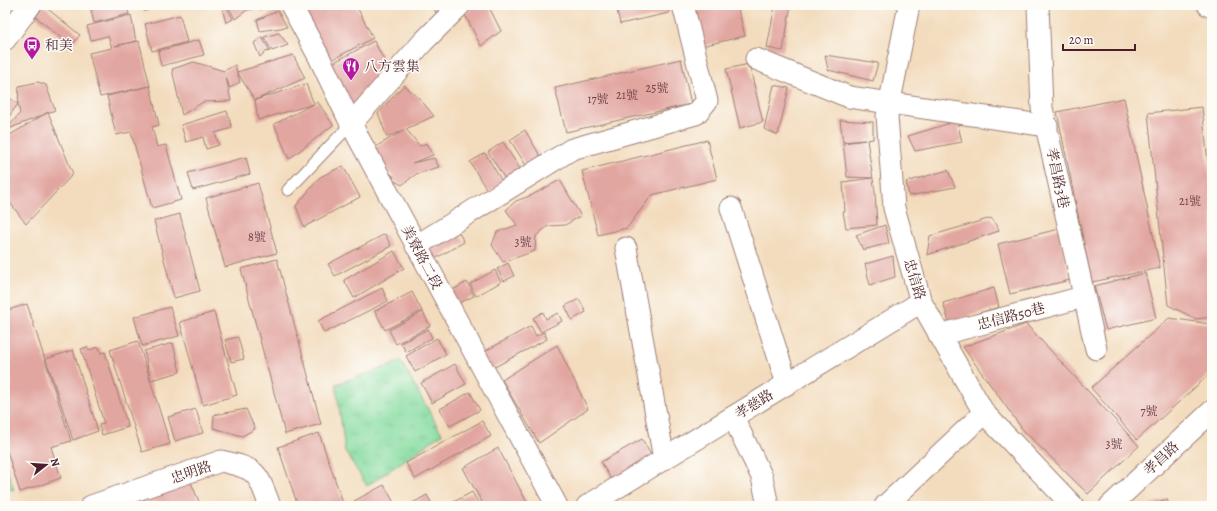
<svg xmlns="http://www.w3.org/2000/svg" width="1217" height="511" viewBox="0 0 1217 511" font-family="Alegreya,'Noto Serif TC',serif">
<style>
.grass{fill:url(#grass-tufts);stroke:#677d65}
.wetland{fill:url(#wetland-marsh);stroke:#677d65}
.building{fill:#e2a6a0}
.lines{fill:none;stroke-linecap:round;stroke-linejoin:round}
.service-casing{stroke:#9e7e74;stroke-width:13}
.minor-casing{stroke:#9e7e74;stroke-width:23}
.tertiary-casing{stroke:#9e7e74;stroke-width:24}
.service{stroke:#fff;stroke-width:11}
.minor{stroke:#fff;stroke-width:21}
.tertiary{stroke:#fff;stroke-width:22}
.labels{text-anchor:middle;stroke-width:3;stroke-linejoin:round;paint-order:stroke}
.number-label{font-size:12px;fill:#704148}
.poi-label{font-size:14px;fill:#4a1f2b;stroke:#fdfcf7;text-anchor:start}
.street-label{font-size:14px;fill:#4a1f2b;stroke:#fdfcf7}
</style>
<defs>
<pattern id="grass-tufts" width="24" height="20" patternUnits="userSpaceOnUse"><rect width="24" height="20" fill="#84db9f"/><path d="M3 7l-1-3M5 7V3M7 7l1-3M15 17l-1-3M17 17v-4M19 17l1-3" fill="none" stroke="#74bc89"/></pattern>
<pattern id="wetland-marsh" width="20" height="14" patternUnits="userSpaceOnUse"><rect width="20" height="14" fill="#84db9f"/><path d="M1 5h8M5 5V1M11 12h8M15 12V8" fill="none" stroke="#74bc89"/></pattern>
</defs>
<rect width="100%" height="100%" fill="#fdfcf7"/>
<filter id="ink" filterUnits="userSpaceOnUse"><feTurbulence type="fractalNoise" baseFrequency=".025" numOctaves="2"/><feDisplacementMap in="SourceGraphic" scale="8" xChannelSelector="R" yChannelSelector="G"/><feConvolveMatrix kernelMatrix="1 2 1 2 8 2 1 2 1" color-interpolation-filters="sRGB"/></filter>
<filter id="wash" filterUnits="userSpaceOnUse"><feTurbulence type="fractalNoise" baseFrequency=".012" numOctaves="4" result="noise"/><feDisplacementMap in="SourceGraphic" scale="16" xChannelSelector="R" yChannelSelector="G"/><feGaussianBlur stdDeviation="0.9" result="paint"/><feColorMatrix in="noise" values="0 0 0 0 0 0 0 0 0 0 0 0 0 0 0 0 0 1.4 0 .05"/><feComposite in="paint" operator="in"/></filter>
<g filter="url(#wash)">
<rect width="100%" height="100%" fill="#f3dcbd"/>
<path class="grass" d="M400 360 442 434 367 486 345 451 336 384 390 366Z"/>
<path class="wetland" d="M5 463 14 490 5 489Z"/>
<g id="blocks">
<g class="building">
<path d="M110 5H127L129 14 94 23 91 10Z"/>
<path d="M142 5H164L144 11Z"/>
<path d="M226 5 233 19 226 23 222 8Z"/>
<path d="M228 5H252L253 9 247 10 235 19Z"/>
<path d="M257 5H267V6L260 10Z"/>
<path d="M295 5H356L373 38 326 63Z"/>
<path d="M433 5H443L436 13Z"/>
<path d="M474 5H488L501 31 481 46 465 15Z"/>
<path d="M616 5H667L669 13 620 24Z"/>
<path d="M687 5H737L745 36 697 47Z"/>
<path d="M775 5H791L783 51 767 48Z"/>
<path d="M44 6 80 35 71 46 36 17Z"/>
<path d="M278 11 287 27 260 31 257 20Z"/>
<path d="M131 15 136 41 115 46 139 41 150 86 100 97 89 53 112 48 108 36 91 40 87 26Z"/>
<path d="M180 15 187 42 152 51 145 24Z"/>
<path d="M279 33 288 45 272 51 264 37Z"/>
<path d="M262 37 270 51 265 52 260 57 254 43Z"/>
<path d="M199 40 204 55 161 66 158 51Z"/>
<path d="M374 41 391 73 361 107 344 104 331 64Z"/>
<path d="M293 55 305 78 255 100 237 72 240 82 230 88 226 77 231 101 203 102 182 115 172 69 194 62 224 71 235 65 237 72Z"/>
<path d="M825 55 878 63 873 81 828 70Z"/>
<path d="M681 59 691 104 566 132 555 88Z"/>
<path d="M749 64 763 122 740 128 726 69Z"/>
<path d="M38 82 46 85 55 110 6 130 20 113 18 104 5 122V95L18 104 19 86Z"/>
<path d="M306 84 314 104 258 120 255 100Z"/>
<path d="M404 85 420 99 434 116 406 129 420 146 427 143 433 155 412 163 434 158 439 167 416 174 402 185 391 179 394 177 382 165 375 147 405 130 387 137 378 113Z"/>
<path d="M774 85 789 88 778 135 764 129Z"/>
<path d="M150 86 159 125 152 127 157 147 166 145 181 200 152 208 131 132 116 135 107 96Z"/>
<path d="M1124 98 1160 268 1092 282 1057 112Z"/>
<path d="M318 102 333 125 289 159 274 124Z"/>
<path d="M1202 107 1212 200V317L1196 319 1168 305 1148 113Z"/>
<path d="M227 111 232 128 215 133 219 145 206 149 203 137 186 142 181 125Z"/>
<path d="M48 112 73 174 26 224 5 196V138Z"/>
<path d="M840 120 873 122V139L867 140 875 192 877 225 846 228 843 212H845L843 182 872 178 847 177 843 143 865 140 843 142Z"/>
<path d="M957 121 962 142 915 151 908 136Z"/>
<path d="M525 130 543 161 529 170 510 140Z"/>
<path d="M707 140 717 179 652 195 627 228 598 235 582 171Z"/>
<path d="M503 142 522 172 507 182 488 152Z"/>
<path d="M485 153 503 183 488 192 470 162Z"/>
<path d="M246 157 250 174 193 190 188 173Z"/>
<path d="M343 166 360 197 304 227 296 206 320 177Z"/>
<path d="M948 170 955 187 909 196 906 182Z"/>
<path d="M560 180 581 216 565 225 548 226 536 236 535 251 503 262 492 245 497 232 517 225 506 210 516 201 532 195Z"/>
<path d="M258 183 277 253 225 267 206 198Z"/>
<path d="M180 214 200 291 174 298 154 221Z"/>
<path d="M991 218 997 225 999 231 927 255 930 236Z"/>
<path d="M885 225 889 243 863 250 856 235Z"/>
<path d="M455 226 464 242 431 261 422 245Z"/>
<path d="M1059 229 1070 280 1010 294 998 244Z"/>
<path d="M385 234 391 246 335 276 328 264Z"/>
<path d="M394 251 404 268 354 298 344 280Z"/>
<path d="M893 256 895 277 870 285 865 264Z"/>
<path d="M277 259 321 424 285 434 241 269Z"/>
<path d="M508 263 514 276 504 281 497 269Z"/>
<path d="M495 270 501 282 476 296 470 284Z"/>
<path d="M1145 273 1156 318 1106 330 1094 286Z"/>
<path d="M467 282 474 296 455 305 449 292Z"/>
<path d="M382 288 388 301 324 333 318 321Z"/>
<path d="M994 288 999 307 949 322 943 303Z"/>
<path d="M412 292 422 311 385 330 375 311Z"/>
<path d="M579 299 586 312 572 320 565 306Z"/>
<path d="M27 304 71 441 51 447 61 478 20 492 5 445V311Z"/>
<path d="M170 307 179 336 142 346 134 317Z"/>
<path d="M214 312 237 395 203 405 180 322Z"/>
<path d="M423 312 430 326 396 344 389 330Z"/>
<path d="M543 312 546 319 558 313 562 321 541 332 533 318Z"/>
<path d="M1169 318 1210 324 1212 326V372L1137 440 1091 388Z"/>
<path d="M1026 324 1139 446 1088 494 1023 430 963 347Z"/>
<path d="M531 326 536 336 544 332 547 339 489 370 480 354Z"/>
<path d="M428 329 432 338 406 352 401 343Z"/>
<path d="M238 337 244 359 231 362 225 340Z"/>
<path d="M437 338 446 354 415 372 406 356Z"/>
<path d="M138 341 170 444 142 452 110 350Z"/>
<path d="M173 343 180 372 151 380 144 351Z"/>
<path d="M557 345 588 409 539 443 502 380Z"/>
<path d="M87 347 89 350 99 347 101 353 105 352 128 427 102 435 99 425 104 423 81 349Z"/>
<path d="M73 350 98 431 73 440 46 359Z"/>
<path d="M455 364 466 384 432 403 421 383Z"/>
<path d="M470 392 480 410 450 426 440 409Z"/>
<path d="M196 409 203 433 175 441 168 417Z"/>
<path d="M246 409 255 429 242 436 213 428 214 415Z"/>
<path d="M482 421 491 436 415 479 406 463Z"/>
<path d="M319 433 344 506H298L278 447Z"/>
<path d="M642 439 652 457 612 481 601 462Z"/>
<path d="M498 448 529 506H484L463 468Z"/>
<path d="M190 480 201 506H147L144 499Z"/>
<path d="M384 485 396 506H357L354 501Z"/>
<path d="M472 492 480 506H451L450 504Z"/>
<path d="M427 495 433 506H407Z"/>
<path d="M140 498 143 506H117Z"/>
<path d="M1167 499 1169 506H1146Z"/>
</g>
</g>
</g>
<g filter="url(#ink)">
<use href="#blocks" fill-opacity="0" stroke="#9e7e74" stroke-width="1"/>
<g class="lines">
<g class="service-casing">
<path id="service" d="M288 190 351 124"/>
</g>
<g class="minor-casing">
<g id="minor">
<path d="M291 5 319 57 351 124 557 506"/>
<path d="M909 5 887 116 894 208 921 302 984 413 1073 506"/>
<path d="M1038 5 1042 108 1096 349"/>
<path d="M1208 5 1212 7"/>
<path d="M756 59 849 97 1047 126"/>
<path d="M351 124 423 42 460 5"/>
<path d="M731 208 787 384"/>
<path d="M416 246 572 149 696 114 707 101 683 5"/>
<path d="M626 248 664 459"/>
<path d="M939 335 1083 297"/>
<path d="M733 417 762 477 768 506"/>
<path d="M91 506 221 461C258 469 257 472 270 506"/>
<path d="M587 506 921 302"/>
<path d="M885 506 984 413"/>
<path d="M1110 506 1212 411"/>
</g>
</g>
<g class="tertiary-casing">
<path id="tertiary" d="M5 39 30 5"/>
</g>
<use href="#service" class="service"/>
<use href="#minor" class="minor"/>
<use href="#tertiary" class="tertiary"/>
</g>
</g>
<defs>
<g id="bus-pin" transform="scale(0.9)"><path d="M0 17L-7.5 6A9.5 9.5 0 1 1 7.5 6Z" fill="#b5179e" stroke="#fdfcf7"/><path d="M-5-6H5V4H4V6H2V4H-2V6H-4V4H-5ZM-3.5-4V0h7V-4ZM-3.5 1.2v1.5H-2V1.2ZM2 1.2v1.5H3.5V1.2Z" fill="#fff"/></g>
<g id="restaurant-pin" transform="scale(0.9)"><path d="M0 17L-7.5 6A9.5 9.5 0 1 1 7.5 6Z" fill="#b5179e" stroke="#fdfcf7"/><path d="M-5-6h1v4h1v-4h1v4h1v-4h1v5L-1.5 .5V6h-2V.5L-5-1ZM5-6V6H3V1.5H1.5Q1.5-4 5-6Z" fill="#fff"/></g>
</defs>
<g fill-rule="evenodd">
<use href="#bus-pin" x="32" y="45"/>
<use href="#restaurant-pin" x="351" y="66"/>
</g>
<g class="labels">
<g class="number-label">
<text x="657" y="92">25號</text>
<text x="627" y="99">21號</text>
<text x="598" y="103">17號</text>
<text x="1190" y="205">21號</text>
<text x="257" y="241">8號</text>
<text x="523" y="246">3號</text>
<text x="1149" y="415">7號</text>
<text x="1114" y="448">3號</text>
</g>
<g class="poi-label">
<text x="45" y="50">和美</text>
<text x="364" y="71">八方雲集</text>
</g>
<g class="street-label">
<text transform="translate(1058 178) rotate(78)" y="5">孝昌路3巷</text>
<text transform="translate(422 257) rotate(62)" y="5">美寮路二段</text>
<text transform="translate(915 279) rotate(73)" y="5">忠信路</text>
<text transform="translate(1011 316) rotate(-15)" y="5">忠信路50巷</text>
<text transform="translate(754 404) rotate(-32)" y="5">孝慈路</text>
<text transform="translate(1161 458) rotate(-43)" y="5">孝昌路</text>
<text transform="translate(191 472) rotate(-19)" y="5">忠明路</text>
</g>
</g>
<rect width="1217" height="511" fill="none" stroke="#fdfcf7" stroke-width="20"/>
<g transform="translate(46 465) rotate(73)" stroke="#fdfcf7" stroke-width="3" paint-order="stroke">
<path d="M0-3L7 15L0 10L-7 15Z" fill="#4a1f2b"/>
<text y="-6" font-size="11" font-weight="bold" text-anchor="middle" fill="#4a1f2b">N</text>
</g>
<path d="M1063 44v6h72v-6" fill="none" stroke="#4a1f2b" stroke-width="2"/>
<text x="1069" y="44" font-size="12" fill="#4a1f2b" stroke="#fdfcf7" stroke-width="3" paint-order="stroke">20 m</text>
</svg>
